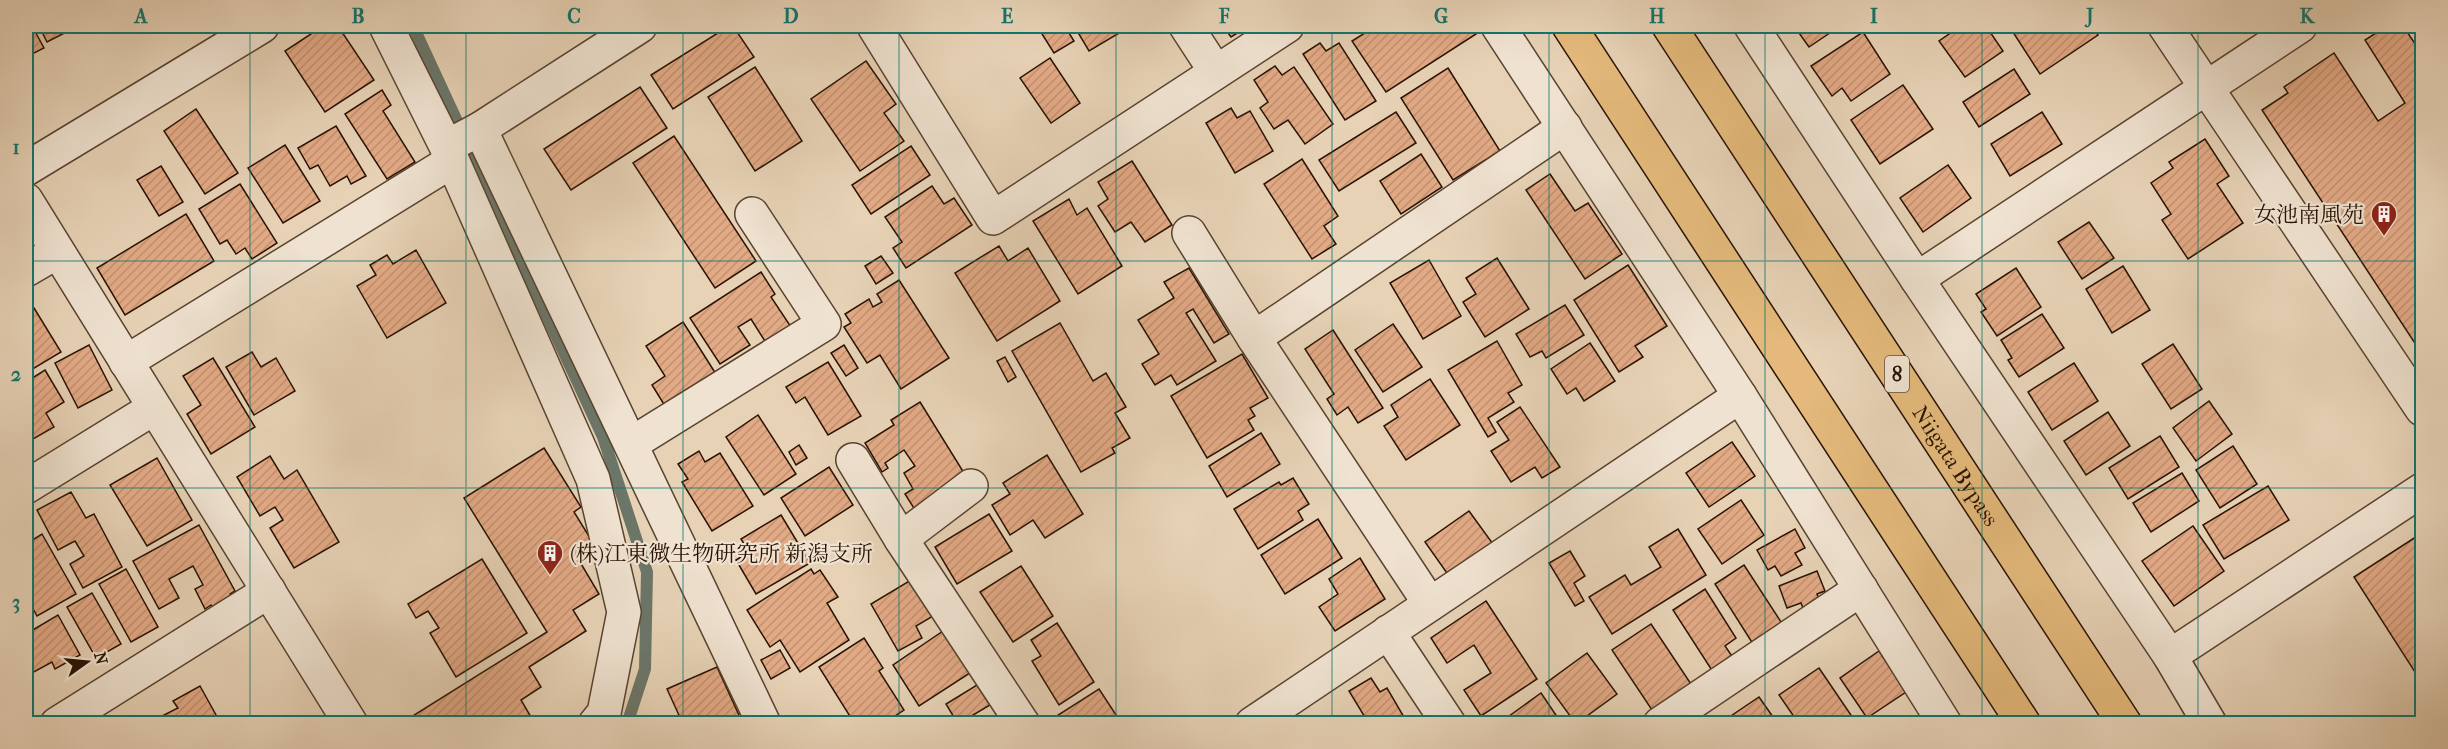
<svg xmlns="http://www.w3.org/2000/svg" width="2448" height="749" viewBox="0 0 2448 749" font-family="'IM FELL French Canon','Noto Serif JP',serif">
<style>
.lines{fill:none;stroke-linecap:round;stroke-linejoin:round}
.stream{stroke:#6b7669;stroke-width:12}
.building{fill:url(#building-hatch);stroke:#291303;stroke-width:1.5}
.street-casing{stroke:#584330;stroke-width:36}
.highway-casing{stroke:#291303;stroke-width:36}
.street{stroke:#efe2d0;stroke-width:33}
.highway{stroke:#e4b97b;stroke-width:33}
.grid{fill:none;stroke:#0f766e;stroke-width:1.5;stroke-opacity:0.55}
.labels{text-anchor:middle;stroke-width:4.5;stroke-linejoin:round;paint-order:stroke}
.shield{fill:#efe2d0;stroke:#645140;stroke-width:1.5}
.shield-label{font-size:21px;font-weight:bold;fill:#291303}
.poi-label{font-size:22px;fill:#291303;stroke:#efe2d0;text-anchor:end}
.street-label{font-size:22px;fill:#291303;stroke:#efe2d0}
.neatline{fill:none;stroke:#0f766e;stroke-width:2}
.grid-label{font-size:20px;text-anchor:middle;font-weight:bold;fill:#0f766e}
</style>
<defs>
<pattern id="building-hatch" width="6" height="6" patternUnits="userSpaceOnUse" patternTransform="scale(1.5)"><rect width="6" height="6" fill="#e2a985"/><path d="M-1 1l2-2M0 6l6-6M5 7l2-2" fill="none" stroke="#c29171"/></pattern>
</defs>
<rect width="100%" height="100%" fill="#e7d2b6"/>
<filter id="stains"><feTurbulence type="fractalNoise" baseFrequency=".00333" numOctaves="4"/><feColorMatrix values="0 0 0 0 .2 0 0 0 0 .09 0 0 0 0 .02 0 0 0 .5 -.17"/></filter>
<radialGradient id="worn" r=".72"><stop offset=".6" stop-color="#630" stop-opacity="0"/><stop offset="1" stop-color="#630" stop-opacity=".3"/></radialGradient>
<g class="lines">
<path class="stream" d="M413 26 603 437 647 572 645 669 627 724"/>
</g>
<g class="building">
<path d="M26 26H32L44 48 26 57Z"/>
<path d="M39 26H78L47 42Z"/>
<path d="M323 26H338L374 80 325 112 285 51Z"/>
<path d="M729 26H733L754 57 673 109 651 75Z"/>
<path d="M1037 26H1131L1089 51 1076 29 1069 33 1074 41 1054 53Z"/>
<path d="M1223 26H1249L1231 37Z"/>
<path d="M1376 26H1470L1476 34 1386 92 1352 41Z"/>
<path d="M1794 26H1840L1809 47Z"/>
<path d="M1961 26H1986L2003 51 1965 77 1939 41Z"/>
<path d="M2009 26H2092L2098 35 2040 74Z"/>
<path d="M2387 26H2403L2422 54V354L2262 110 2288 93 2284 87 2334 53 2378 121 2405 103 2365 40Z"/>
<path d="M1863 32 1890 74 1851 101 1842 88 1832 96 1811 66Z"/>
<path d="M1320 43 1326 51 1339 43 1376 101 1345 120 1303 54Z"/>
<path d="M1050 58 1080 103 1051 123 1020 78Z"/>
<path d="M866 61 896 104 884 113 904 141 860 171 811 99Z"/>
<path d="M1275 66 1282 75 1294 67 1333 124 1305 144 1288 120 1274 129 1260 108 1268 102 1254 80Z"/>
<path d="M755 67 802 141 755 171 708 97Z"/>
<path d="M1448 68 1500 151 1453 180 1401 98Z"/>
<path d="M2014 69 2030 94 1979 127 1963 102Z"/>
<path d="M1903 85 1933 129 1880 164 1851 120Z"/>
<path d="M640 87 667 128 571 190 544 149Z"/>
<path d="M382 90 391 105 383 111 415 162 387 179 345 114Z"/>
<path d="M1231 108 1237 118 1250 111 1273 151 1235 173 1206 123Z"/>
<path d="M196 109 238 173 205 194 164 131Z"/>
<path d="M1396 112 1416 143 1339 191 1319 160Z"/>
<path d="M2042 112 2062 144 2010 176 1991 144Z"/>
<path d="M336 126 366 176 351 184 347 176 330 186 318 165 310 169 298 148Z"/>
<path d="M674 136 756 261 715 288 633 163Z"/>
<path d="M2205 139 2229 176 2217 184 2243 223 2188 259 2162 220 2171 214 2151 183 2173 168 2169 162Z"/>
<path d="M285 145 320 201 283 223 248 168Z"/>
<path d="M911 146 930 175 871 214 852 185Z"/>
<path d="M1421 154 1442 187 1401 214 1380 181Z"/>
<path d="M1302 159 1338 216 1324 226 1336 244 1312 259 1264 184Z"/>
<path d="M1132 161 1172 225 1145 242 1131 222 1115 232 1098 206 1108 199 1098 182Z"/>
<path d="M1948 165 1971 198 1923 232 1900 198Z"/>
<path d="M161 166 183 202 159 216 137 180Z"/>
<path d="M1550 174 1575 211 1588 203 1622 254 1585 279 1526 190Z"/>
<path d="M240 184 277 243 252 259 245 248 236 254 227 240 220 244 199 209Z"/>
<path d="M932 186 944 204 954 198 972 225 906 268 893 248 902 242 885 217Z"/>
<path d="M1069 199 1077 215 1087 208 1122 266 1078 294 1033 221Z"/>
<path d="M186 214 214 261 125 315 97 268Z"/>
<path d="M2089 222 2114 258 2082 279 2058 242Z"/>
<path d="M999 246 1008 261 1028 248 1060 301 997 341 955 273Z"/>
<path d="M416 250 446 303 387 338 357 286 376 275 370 265 387 255 393 264Z"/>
<path d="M881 256 893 273 876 284 865 266Z"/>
<path d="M1497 258 1529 309 1485 337 1463 302 1476 294 1466 278Z"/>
<path d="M1429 260 1461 316 1423 339 1390 283Z"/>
<path d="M1628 265 1667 326 1635 346 1643 357 1619 372 1574 300Z"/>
<path d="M2123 266 2150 310 2112 333 2086 289Z"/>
<path d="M1189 268 1229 334 1214 343 1193 309 1186 313 1216 361 1177 385 1171 375 1155 385 1142 364 1159 354 1138 320 1174 298 1164 282Z"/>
<path d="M2016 268 2041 307 1997 336 1981 312 1986 309 1976 294Z"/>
<path d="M761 272 775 294 771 297 793 330 768 346 751 319 738 327 750 345 720 364 690 318Z"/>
<path d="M899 280 949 358 901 389 880 355 867 363 844 327 851 323 845 314 869 299 873 307 882 302 877 294Z"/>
<path d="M1565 305 1584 335 1546 358 1542 351 1530 357 1516 334Z"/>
<path d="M34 308 61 352 26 373V314Z"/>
<path d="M2042 314 2064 348 2019 377 2008 360 2012 358 2001 340Z"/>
<path d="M683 322 721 382 665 406 652 385 665 376 646 346Z"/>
<path d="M1060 323 1093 381 1106 373 1126 407 1115 413 1130 438 1112 448 1115 453 1081 472 1012 351Z"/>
<path d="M1393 324 1422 367 1383 392 1355 350Z"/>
<path d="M1333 330 1383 408 1358 423 1348 407 1337 415 1327 399 1334 394 1305 349Z"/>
<path d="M1497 341 1522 385 1508 393 1514 402 1488 418 1496 432 1488 437 1448 370Z"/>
<path d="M1590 343 1615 381 1584 401 1576 388 1567 394 1551 369Z"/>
<path d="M2173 344 2202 389 2171 409 2142 364Z"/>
<path d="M89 345 112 390 78 408 55 363Z"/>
<path d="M844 345 858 368 846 376 831 353Z"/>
<path d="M252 352 261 367 276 358 295 391 254 415 226 367Z"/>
<path d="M1242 354 1268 398 1250 408 1255 416 1248 420 1254 430 1207 458 1171 396Z"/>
<path d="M1005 357 1016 377 1008 382 997 361Z"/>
<path d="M213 358 255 427 211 454 187 414 201 405 183 376Z"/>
<path d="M828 362 861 416 828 435 805 397 796 403 786 387Z"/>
<path d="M2074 363 2098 401 2052 430 2028 392Z"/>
<path d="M45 370 64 402 46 413 54 427 33 439 26 427V382Z"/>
<path d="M1430 379 1460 425 1406 460 1384 426 1398 417 1391 405Z"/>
<path d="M2209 401 2232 434 2196 461 2173 428Z"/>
<path d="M920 402 969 481 917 513 905 494 913 489 904 473 915 466 904 450 885 463 888 468 882 472 865 443 894 425 891 420Z"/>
<path d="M1520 407 1560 467 1542 478 1535 467 1511 482 1491 451 1509 440 1497 422Z"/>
<path d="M2108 412 2130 446 2086 475 2064 441Z"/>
<path d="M758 415 796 474 764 495 726 437Z"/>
<path d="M1261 433 1280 464 1227 497 1209 466Z"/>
<path d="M2160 436 2179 467 2128 499 2109 468Z"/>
<path d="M1732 442 1755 476 1709 507 1686 473Z"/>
<path d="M799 445 807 458 796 465 789 452Z"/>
<path d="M2233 446 2257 484 2220 508 2196 470Z"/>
<path d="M544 448 581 507 574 512 595 546 577 557 599 594 573 610 586 631 529 667 541 687 521 700 535 724H404L403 722 547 632 464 498Z"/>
<path d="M699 451 705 462 720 453 753 506 712 531 682 482 688 479 678 464Z"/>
<path d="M1047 455 1083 514 1045 538 1033 520 1010 535 992 505 1010 494 1003 483Z"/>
<path d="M270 456 284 479 297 470 339 542 294 568 270 528 283 520 275 507 260 516 237 477Z"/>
<path d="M157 458 192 520 147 546 110 485Z"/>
<path d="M829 467 853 505 805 536 781 498Z"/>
<path d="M2182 473 2199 501 2151 532 2133 503Z"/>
<path d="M1293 478 1309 504 1298 511 1303 520 1258 549 1234 509 1279 482 1281 485Z"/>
<path d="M2268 486 2289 520 2224 559 2203 525Z"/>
<path d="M71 492 86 518 94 514 122 567 83 588 70 564 84 556 75 541 58 550 37 510Z"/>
<path d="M1741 500 1764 535 1722 564 1698 529Z"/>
<path d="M1469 511 1493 544 1449 576 1425 542Z"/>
<path d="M989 514 1012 551 957 584 935 547Z"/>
<path d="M781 515 810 563 756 594 736 560 749 552 741 539Z"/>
<path d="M1318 519 1342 558 1285 594 1261 555Z"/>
<path d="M199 525 235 591 230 594 236 606 217 616 211 605 205 609 195 589 203 585 193 566 169 579 179 598 159 609 133 561Z"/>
<path d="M2193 526 2224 571 2174 606 2142 561Z"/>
<path d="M1678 529 1706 575 1612 634 1589 597 1625 575 1631 585 1661 567 1649 547Z"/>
<path d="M1795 529 1805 548 1795 553 1802 565 1781 576 1775 566 1768 570 1757 550Z"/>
<path d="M2422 533V683L2354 577Z"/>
<path d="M42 534 76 594 37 616 26 596V544Z"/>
<path d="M1570 551 1585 576 1574 583 1584 601 1575 606 1549 563Z"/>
<path d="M1360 558 1385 599 1335 631 1319 607 1338 594 1329 579Z"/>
<path d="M482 559 527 633 456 677 430 633 439 628 428 611 416 618 408 604Z"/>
<path d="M1744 565 1783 625 1753 644 1715 584Z"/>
<path d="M1021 566 1053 616 1013 642 980 592Z"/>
<path d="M126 569 158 627 131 642 99 584Z"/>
<path d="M811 569 814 574 820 570 838 597 827 603 849 640 800 672 780 640 770 647 747 610Z"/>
<path d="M1817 571 1825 591 1817 594 1822 607 1805 613 1801 603 1787 608 1779 586Z"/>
<path d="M911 580 933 616 916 626 922 638 898 651 871 604Z"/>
<path d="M1705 589 1736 638 1725 646 1734 659 1713 672 1673 610Z"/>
<path d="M92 593 121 644 96 658 67 607Z"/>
<path d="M1486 601 1537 679 1481 716 1464 690 1491 673 1474 645 1447 663 1431 638Z"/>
<path d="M58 615 80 655 55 669 52 662 30 674 26 665V634Z"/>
<path d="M1057 623 1094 682 1059 705 1032 661 1041 656 1031 640Z"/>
<path d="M1651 624 1693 687 1654 713 1612 650Z"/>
<path d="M946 629 973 671 919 706 893 665Z"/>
<path d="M864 638 883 668 879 671 904 710 883 724H849L853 721 819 667Z"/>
<path d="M780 650 790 668 771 679 761 660Z"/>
<path d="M1879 651 1906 692 1867 718 1840 678Z"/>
<path d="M1587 653 1617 694 1576 724 1546 683Z"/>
<path d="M717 667 743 724H683L667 689Z"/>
<path d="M1819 668 1857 724H1799L1779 695Z"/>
<path d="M1371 678 1380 692 1387 688 1408 724H1369L1349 691Z"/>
<path d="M977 685 990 705 958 724 946 704Z"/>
<path d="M200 686 221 724H167L162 716 178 708 173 701Z"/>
<path d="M1099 689 1122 724H1044Z"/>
<path d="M1541 693 1562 724H1498Z"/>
<path d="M1759 697 1778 724H1723L1722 722Z"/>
<path d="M26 705 37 724H26Z"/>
</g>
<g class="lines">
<g class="street-casing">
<g id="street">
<path d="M386 26 446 146 593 479 624 612 604 713 595 724"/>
<path d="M874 26 993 218 1287 26"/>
<path d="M1186 26 1216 72"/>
<path d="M1498 26 1740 396 1945 724"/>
<path d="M1751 26 1917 279 2170 656 2210 724"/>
<path d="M2165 26 2422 409"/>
<path d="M480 129 764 724"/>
<path d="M461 139 480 129 640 26"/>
<path d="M26 169 262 26"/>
<path d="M26 200 351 724"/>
<path d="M1189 233 1254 338"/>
<path d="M26 270 57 252"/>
<path d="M1917 279 2300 26"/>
<path d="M126 362 452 161"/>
<path d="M631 444 824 324 752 214"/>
<path d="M853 460 901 539 1023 724"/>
<path d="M26 487 154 408"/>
<path d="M901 539 971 486"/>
<path d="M1430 604 1254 338 1565 127"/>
<path d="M1388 632 1449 724"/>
<path d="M2170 656 2422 490"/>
<path d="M57 724 269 591"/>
<path d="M1252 724 1740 396"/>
<path d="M1660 724 1861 589"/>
</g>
</g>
<g class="highway-casing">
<g id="highway">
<path d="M1569 26 2024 724"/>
<path id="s1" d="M1669 26 2125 724"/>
</g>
</g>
<use href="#street" class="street"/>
<use href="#highway" class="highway"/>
</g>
<path class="grid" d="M250 26V724M466 26V724M683 26V724M899 26V724M1116 26V724M1332 26V724M1549 26V724M1765 26V724M1982 26V724M2198 26V724M26 261H2422M26 488H2422"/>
<defs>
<g id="building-pin" transform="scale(1.35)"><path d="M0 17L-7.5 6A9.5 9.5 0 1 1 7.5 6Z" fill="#8f2418" stroke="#efe2d0"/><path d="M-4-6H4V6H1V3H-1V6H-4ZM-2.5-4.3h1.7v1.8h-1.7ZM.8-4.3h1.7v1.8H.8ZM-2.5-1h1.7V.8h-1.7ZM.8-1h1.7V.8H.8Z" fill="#fff"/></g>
</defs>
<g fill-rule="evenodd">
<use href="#building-pin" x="2384" y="214"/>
<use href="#building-pin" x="550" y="553"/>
</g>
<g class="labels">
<rect class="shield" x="1885" y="356" width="24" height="36" rx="4.5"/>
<g class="shield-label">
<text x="1897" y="381">8</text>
</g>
<g class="poi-label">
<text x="2364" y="222">女池南風苑</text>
<text x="570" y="561" text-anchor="start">(株)江東微生物研究所 新潟支所</text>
</g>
<g class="street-label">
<text dy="8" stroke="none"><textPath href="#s1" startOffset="525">Niigata Bypass</textPath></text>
</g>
</g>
<rect width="2448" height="749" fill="none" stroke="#e7d2b6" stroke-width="66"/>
<g transform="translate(87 662) rotate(75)" stroke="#efe2d0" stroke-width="4.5" paint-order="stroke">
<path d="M0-4.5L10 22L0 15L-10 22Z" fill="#291303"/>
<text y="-9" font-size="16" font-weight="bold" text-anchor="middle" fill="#291303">N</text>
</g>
<rect x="33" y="33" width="2382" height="683" class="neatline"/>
<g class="grid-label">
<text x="141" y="23">A</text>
<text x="358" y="23">B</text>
<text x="574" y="23">C</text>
<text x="791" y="23">D</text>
<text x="1007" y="23">E</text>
<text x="1224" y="23">F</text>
<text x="1441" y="23">G</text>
<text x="1657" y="23">H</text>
<text x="1874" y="23">I</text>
<text x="2090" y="23">J</text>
<text x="2307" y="23">K</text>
<text x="16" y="154">1</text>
<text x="16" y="381">2</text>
<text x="16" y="609">3</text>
</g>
<rect width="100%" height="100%" filter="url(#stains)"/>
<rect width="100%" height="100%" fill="url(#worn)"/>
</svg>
